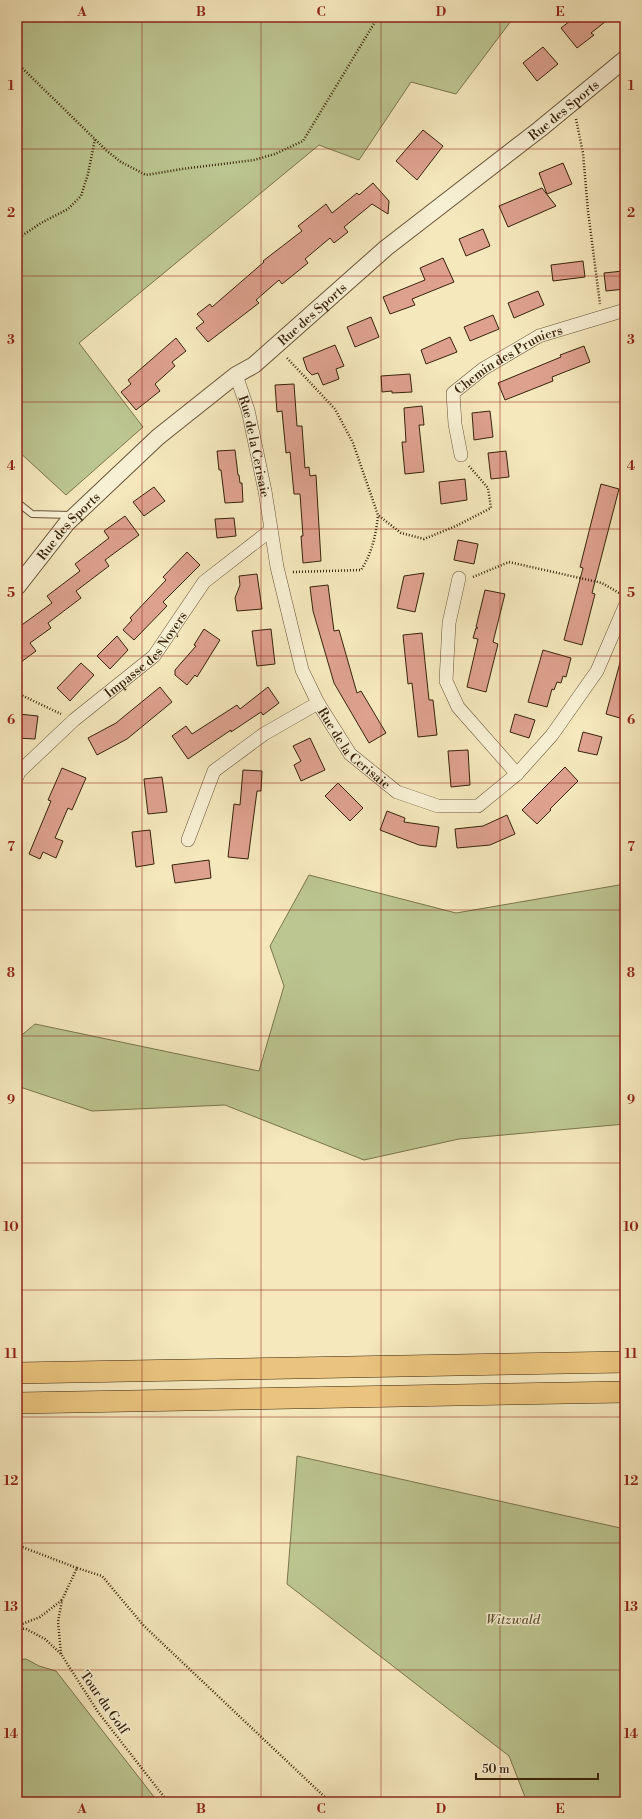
<svg xmlns="http://www.w3.org/2000/svg" width="642" height="1819" viewBox="0 0 642 1819" font-family="'Libre Bodoni',serif">
<style>
.green{fill:#bcc691;stroke:#7a744e}
.building{fill:#dda18e;stroke:#38230a}
.lines{fill:none;stroke-linecap:round;stroke-linejoin:round}
.service-casing{stroke:#675437;stroke-width:8}
.minor-casing{stroke:#675437;stroke-width:14}
.tertiary-casing{stroke:#675437;stroke-width:18}
.trunk-casing{stroke:#38230a;stroke-width:22}
.path{stroke:#38230a;stroke-width:2.5;stroke-dasharray:1 2;stroke-linecap:butt}
.service{stroke:#f8f0d4;stroke-width:6}
.minor{stroke:#f8f0d4;stroke-width:13}
.tertiary{stroke:#f8f0d4;stroke-width:16}
.trunk{stroke:#eac47e;stroke-width:21}
.grid{fill:none;stroke:#8f2418;stroke-width:1;stroke-opacity:0.55}
.labels{text-anchor:middle;stroke-width:3;stroke-linejoin:round;paint-order:stroke}
.street-label{font-size:13px;fill:#38230a;stroke:#f8f0d4}
.park-label{font-size:13px;font-style:italic;fill:#605432;stroke:#f8f0d4}
.neatline{fill:none;stroke:#8f2418;stroke-width:1.5}
.grid-label{font-size:13px;text-anchor:middle;font-weight:bold;fill:#8f2418}
</style>
<rect width="100%" height="100%" fill="#f5e8bd"/>
<filter id="stains"><feTurbulence type="fractalNoise" baseFrequency=".005" numOctaves="4"/><feColorMatrix values="0 0 0 0 .2 0 0 0 0 .09 0 0 0 0 .02 0 0 0 .5 -.17"/></filter>
<radialGradient id="worn" r=".72"><stop offset=".6" stop-color="#630" stop-opacity="0"/><stop offset="1" stop-color="#630" stop-opacity=".3"/></radialGradient>
<g class="green">
<path d="M17 17H514L456 94 411 82 359 160 319 145 79 343 143 427 66 495 17 450Z"/>
<path d="M309 875 456 913 625 884V1124L459 1139 364 1160 225 1105 92 1111 17 1086V1039L35 1024 259 1071 284 986 270 946Z"/>
<path d="M297 1456 625 1529V1802H527L509 1756 287 1584Z"/>
<path d="M26 1659 39 1666 56 1671 158 1802H17V1660Z"/>
</g>
<g class="building">
<path d="M575 17H611L591 33 594 35 577 48 561 28Z"/>
<path d="M543 47 558 64 537 81 523 63Z"/>
<path d="M423 130 443 146 417 180 396 161Z"/>
<path d="M563 163 572 184 547 194 539 173Z"/>
<path d="M373 183 389 201 388 214 372 204 344 227 348 232 334 243 330 238 305 259 308 263 282 284 279 280 256 300 259 303 208 342 196 328 204 322 197 314 210 304 212 307 264 262 263 261 302 231 298 226 326 204 332 213 357 193 359 195Z"/>
<path d="M542 188 556 206 508 227 499 206Z"/>
<path d="M483 229 490 246 466 256 459 239Z"/>
<path d="M443 258 454 282 412 299 415 305 390 314 383 297 425 280 420 268Z"/>
<path d="M583 261 585 277 553 281 551 265Z"/>
<path d="M623 271 625 289 606 291 604 273Z"/>
<path d="M538 291 544 305 514 318 508 303Z"/>
<path d="M493 315 499 329 470 341 464 327Z"/>
<path d="M371 317 379 337 355 347 347 327Z"/>
<path d="M450 337 457 352 426 364 421 350Z"/>
<path d="M176 338 186 351 172 362 175 366 155 384 160 391 136 410 121 392 131 384 128 380Z"/>
<path d="M335 345 344 366 336 369 339 379 323 385 318 373 312 375 307 370 303 358Z"/>
<path d="M584 346 590 362 552 377 553 381 505 400 498 383 561 357 560 355Z"/>
<path d="M410 374 412 392 392 393V391L382 392 381 376Z"/>
<path d="M294 384 297 426H302L305 468 309 467 310 476 316 475 321 561 303 563 301 536H303L300 494H294L290 452 286 453 282 411 277 412 275 385Z"/>
<path d="M422 406 424 425H419L424 472 405 474 402 442H406L404 408Z"/>
<path d="M490 411 493 437 474 440 472 413Z"/>
<path d="M235 450 238 475H239L240 483H242L243 502 225 503 221 470H219L217 451Z"/>
<path d="M506 451 509 477 491 479 488 453Z"/>
<path d="M465 479 467 500 441 504 439 482Z"/>
<path d="M601 484 619 489 592 593 595 594 582 645 564 640 583 568 580 567Z"/>
<path d="M154 487 165 501 144 516 133 502Z"/>
<path d="M125 516 139 535 105 560 109 566 76 591 81 598 48 623 51 628 30 643 36 651 17 665V625L19 627 52 603 47 596 80 571 75 564 109 538 104 531Z"/>
<path d="M234 518 236 536 217 538 215 519Z"/>
<path d="M458 540 478 544 474 564 454 560Z"/>
<path d="M187 552 200 565 163 602 167 606 134 640 123 630 132 620 130 618 166 580 163 577Z"/>
<path d="M424 573 415 612 397 608 404 576Z"/>
<path d="M257 574 262 609 237 611 235 598 240 585 239 576Z"/>
<path d="M328 585 334 631 339 630 357 693 361 691 386 733 369 743 334 683 313 611 310 587Z"/>
<path d="M485 590 505 594 493 642 498 644 486 692 467 687 478 639 473 638 476 628H478L476 627Z"/>
<path d="M204 629 220 640 197 677 195 675 187 685 175 675V670L196 646 194 645Z"/>
<path d="M271 629 275 664 257 666 252 631Z"/>
<path d="M422 633 429 700H433L437 735 418 737 412 683 408 684 403 635Z"/>
<path d="M117 636 128 650 110 669 97 656Z"/>
<path d="M543 650 571 658 566 677 563 676 561 683 557 682 554 690 552 689 547 707 528 702Z"/>
<path d="M621 659 625 660V712L622 711 620 718 606 714Z"/>
<path d="M81 663 94 675 70 701 57 688Z"/>
<path d="M160 687 172 702 127 739 97 755 88 738 116 723Z"/>
<path d="M268 687 279 703 263 715 261 712 231 732V730L188 759 172 736 186 726 192 734 237 705 240 709Z"/>
<path d="M19 714 38 716 35 739 17 738Z"/>
<path d="M515 714 535 720 529 738 510 732Z"/>
<path d="M583 732 602 737 597 755 578 751Z"/>
<path d="M310 738 325 770 301 781 294 765 301 761 293 746Z"/>
<path d="M468 750 470 785 451 787 448 751Z"/>
<path d="M565 767 578 781 550 809 551 810 537 824 522 810Z"/>
<path d="M62 768 86 778 72 810 68 808 55 838 63 841 56 858 43 852 40 859 29 854 51 801 48 800Z"/>
<path d="M243 770 262 771 261 791H257L248 859 228 857 234 804 240 805Z"/>
<path d="M162 777 167 812 148 814 144 779Z"/>
<path d="M338 783 363 808 350 821 325 796Z"/>
<path d="M387 811 405 818 404 822 439 827 436 847 419 845 380 830Z"/>
<path d="M507 815 515 834 490 845 457 848 455 829 483 826Z"/>
<path d="M150 830 154 864 136 867 132 832Z"/>
<path d="M209 860 211 878 175 883 172 865Z"/>
</g>
<g class="lines">
<g class="service-casing">
<path id="service" d="M17 502 32 514 71 515"/>
</g>
<g class="minor-casing">
<g id="minor">
<path id="s1" d="M236 375 248 410 265 491 277 567 302 670 318 703 350 754 397 792 438 806H478L517 774 552 735 597 671 625 606"/>
<path id="s2" d="M461 455 455 424 453 393 483 369 539 336 625 310"/>
<path d="M459 578 449 623 446 681 458 707 517 774"/>
<path id="s3" d="M17 777 19 772 74 720 154 656 204 582 271 530"/>
<path d="M188 840 214 771 264 734 318 703"/>
</g>
</g>
<g class="tertiary-casing">
<g id="tertiary">
<path id="s4" d="M17 587 67 523 158 437 236 375 254 365 386 248 540 129 625 59"/>
</g>
</g>
<g class="trunk-casing">
<g id="trunk">
<path d="M17 1373 625 1362"/>
<path d="M17 1403 625 1392"/>
</g>
</g>
<g class="path">
<path d="M17 66 21 67 107 151 121 162 146 175 182 169 254 160 275 154 303 141 378 17"/>
<path d="M576 119 583 153 588 211 600 304"/>
<path d="M17 239 41 223 68 209 81 196 88 174 95 139"/>
<path d="M287 358 335 409 353 443 378 515 401 533 424 539 456 526 491 508 488 488 469 466"/>
<path d="M293 572 361 570C372 553 376 535 378 515"/>
<path d="M473 577 509 562 602 583 619 593"/>
<path d="M17 693 61 714"/>
<path d="M17 1545 77 1568 62 1600 58 1622 61 1654"/>
<path d="M77 1568 102 1576 144 1626 330 1802"/>
<path d="M17 1626 40 1617 62 1600"/>
<path d="M17 1628 26 1629 45 1639 61 1654 98 1712 168 1802"/>
</g>
<use href="#service" class="service"/>
<use href="#minor" class="minor"/>
<use href="#tertiary" class="tertiary"/>
<use href="#trunk" class="trunk"/>
</g>
<path class="grid" d="M142 17V1802M261 17V1802M381 17V1802M500 17V1802M17 149H625M17 276H625M17 402H625M17 529H625M17 656H625M17 783H625M17 910H625M17 1036H625M17 1163H625M17 1290H625M17 1417H625M17 1543H625M17 1670H625"/>
<g class="labels">
<g class="street-label">
<text dy="5" stroke="none"><textPath href="#s4" startOffset="728">Rue des Sports</textPath></text>
<text dy="5" stroke="none"><textPath href="#s4" startOffset="404">Rue des Sports</textPath></text>
<text dy="5" stroke="none"><textPath href="#s2" startOffset="128">Chemin des Pruniers</textPath></text>
<text dy="5" stroke="none"><textPath href="#s1" startOffset="74">Rue de la Cerisaie</textPath></text>
<text dy="5" stroke="none"><textPath href="#s4" startOffset="80">Rue des Sports</textPath></text>
<text dy="5" stroke="none"><textPath href="#s3" startOffset="179">Impasse des Noyers</textPath></text>
<text dy="5" stroke="none"><textPath href="#s1" startOffset="398">Rue de la Cerisaie</textPath></text>
<text transform="translate(105 1702) rotate(55)" y="5">Tour du Golf</text>
</g>
<g class="park-label">
<text x="513" y="1624">Witzwald</text>
</g>
</g>
<rect width="642" height="1819" fill="none" stroke="#f5e8bd" stroke-width="44"/>
<path d="M476 1773v6h122v-6" fill="none" stroke="#38230a" stroke-width="2"/>
<text x="482" y="1773" font-size="12" fill="#38230a" stroke="#f8f0d4" stroke-width="3" paint-order="stroke">50 m</text>
<rect x="22" y="22" width="598" height="1775" class="neatline"/>
<g class="grid-label">
<text x="82" y="16">A</text>
<text x="201" y="16">B</text>
<text x="321" y="16">C</text>
<text x="441" y="16">D</text>
<text x="560" y="16">E</text>
<text x="11" y="90">1</text>
<text x="631" y="90">1</text>
<text x="11" y="217">2</text>
<text x="631" y="217">2</text>
<text x="11" y="344">3</text>
<text x="631" y="344">3</text>
<text x="11" y="470">4</text>
<text x="631" y="470">4</text>
<text x="11" y="597">5</text>
<text x="631" y="597">5</text>
<text x="11" y="724">6</text>
<text x="631" y="724">6</text>
<text x="11" y="851">7</text>
<text x="631" y="851">7</text>
<text x="11" y="977">8</text>
<text x="631" y="977">8</text>
<text x="11" y="1104">9</text>
<text x="631" y="1104">9</text>
<text x="11" y="1231">10</text>
<text x="631" y="1231">10</text>
<text x="11" y="1358">11</text>
<text x="631" y="1358">11</text>
<text x="11" y="1485">12</text>
<text x="631" y="1485">12</text>
<text x="11" y="1611">13</text>
<text x="631" y="1611">13</text>
<text x="11" y="1738">14</text>
<text x="631" y="1738">14</text>
<text x="82" y="1813">A</text>
<text x="201" y="1813">B</text>
<text x="321" y="1813">C</text>
<text x="441" y="1813">D</text>
<text x="560" y="1813">E</text>
</g>
<rect width="100%" height="100%" filter="url(#stains)"/>
<rect width="100%" height="100%" fill="url(#worn)"/>
</svg>
